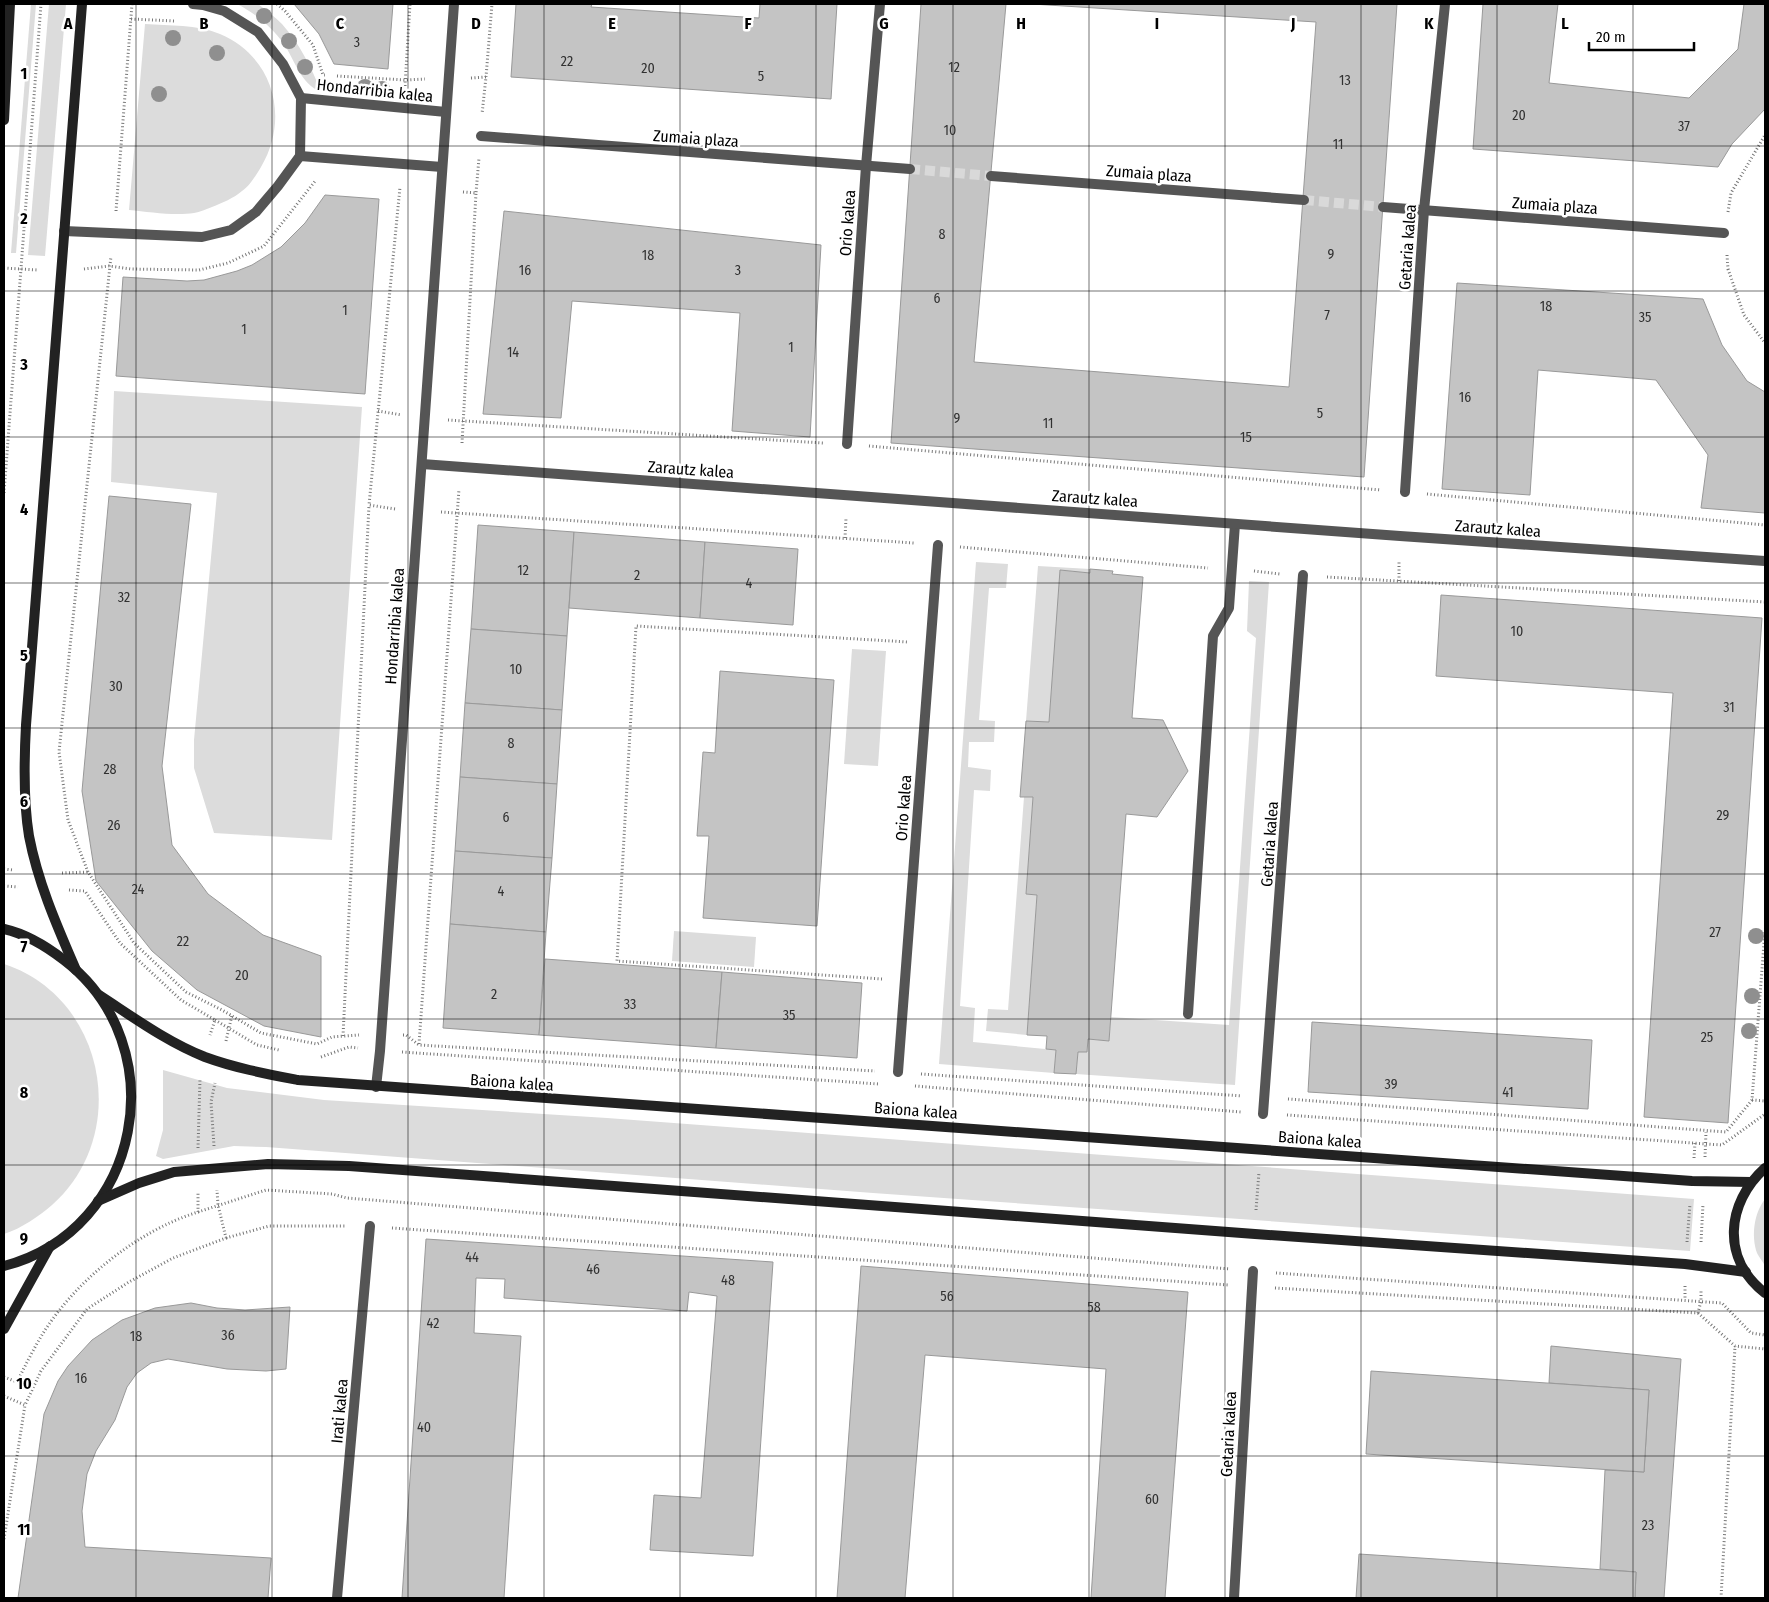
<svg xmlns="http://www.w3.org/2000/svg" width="1769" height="1602" viewBox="0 0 1769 1602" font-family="'Fira Sans Condensed',sans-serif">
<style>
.green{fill:#dcdcdc}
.building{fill:#c4c4c4;stroke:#999}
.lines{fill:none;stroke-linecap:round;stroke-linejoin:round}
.street-tunnel{stroke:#d9d9d9;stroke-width:10;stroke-dasharray:10 5;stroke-linecap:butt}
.path{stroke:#777;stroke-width:3;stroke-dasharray:1 2.5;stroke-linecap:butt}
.lane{stroke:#555;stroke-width:10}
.street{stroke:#555;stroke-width:10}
.secondary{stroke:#222;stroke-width:10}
.tree{fill:#8f8f8f}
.grid{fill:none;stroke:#000;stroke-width:1;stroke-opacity:0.55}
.labels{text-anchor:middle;stroke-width:5;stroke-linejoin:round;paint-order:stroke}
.number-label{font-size:14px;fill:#313131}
.street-label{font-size:16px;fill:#000;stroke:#fff}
.grid-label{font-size:16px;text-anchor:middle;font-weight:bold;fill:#000;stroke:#fff;stroke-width:5;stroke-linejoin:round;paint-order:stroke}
</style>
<rect width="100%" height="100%" fill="#fff"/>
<g class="green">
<path d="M31 4H36L16 253H11Z"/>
<path d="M49 4H66L45 256 28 255Z"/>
<path d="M237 4H258C266 10 275 17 282 24 299 43 312 68 321 92 301 84 295 61 284 44 272 27 255 13 237 4Z"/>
<path d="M145 24C170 26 196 24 220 34 274 57 290 118 261 167 256 175 250 186 242 191 234 198 222 203 212 207 206 209 200 212 194 213 175 216 149 212 129 210Z"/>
<path d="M114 391 362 407 332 840 214 833 194 768V740L217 493 111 482Z"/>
<path d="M976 562 1008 564 1006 588H989L979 720 995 721 994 742H969L968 767 991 770 990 791 974 790 960 1006 975 1008 973 1042 1056 1050 1054 1073 939 1064Z"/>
<path d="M1038 566 1090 569V573L1061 570 1049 722 1026 721Z"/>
<path d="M1249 581 1269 582 1235 1085 1076 1074 1078 1052H1087L1088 1039 1109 1041 1111 1017 1229 1025 1256 638 1247 631Z"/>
<path d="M852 649 886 651 878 766 844 764Z"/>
<path d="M1024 797H1033L1026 894 1037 895 1027 1035 986 1031 988 1009 1008 1010Z"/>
<path d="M674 931 756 937 754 967 672 961Z"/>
<path d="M4 964C105 997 132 1134 52 1205 38 1217 22 1228 4 1234Z"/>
<path d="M163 1070 227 1088 324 1100 607 1118 1694 1199 1690 1251 873 1193 266 1147 234 1146 163 1159 156 1156 163 1130Z"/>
<path d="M1765 1199V1266C1763 1262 1759 1257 1757 1253 1751 1236 1754 1213 1765 1199Z"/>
</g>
<g class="building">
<path d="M294 4H393L388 69 334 64 319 34Z"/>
<path d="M516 4H592L591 7 759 18 760 4H837L831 99 511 77Z"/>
<path d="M921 4H1006L974 362 1289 387 1316 22 1032 4H1397L1364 477 891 443Z"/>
<path d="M1483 4H1558L1549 83 1689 98 1738 49 1744 4H1765V109L1732 144 1718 167 1473 149Z"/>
<path d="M325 195 379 199 365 394 116 376 123 277 187 281 204 280 237 271 252 265 281 247 305 223Z"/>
<path d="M504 211 821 245 810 437 732 431 740 313 572 301 561 418 483 414Z"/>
<path d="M1457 283 1703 299 1722 345 1747 381 1765 392V513L1701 508 1708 455 1656 380 1538 370 1530 495 1442 489Z"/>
<path d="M109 496 191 504 162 766 172 845 208 894 263 935 321 956V1037L264 1026 197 990 152 951 96 881 82 791Z"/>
<path d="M478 525 574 532 567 636 471 629Z"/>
<path d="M574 532 705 542 700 618 569 608Z"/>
<path d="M705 542 798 549 793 625 700 618Z"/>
<path d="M1090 569 1113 571 1112 574 1143 577 1132 718 1163 720 1188 771 1157 817 1126 814 1109 1041 1088 1039 1087 1052H1078L1076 1074 1054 1073 1056 1050 1046 1049 1047 1036 1027 1035 1037 895 1026 894 1033 797H1020L1026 721 1049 722 1060 570 1090 573Z"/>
<path d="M1441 595 1762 618 1728 1123 1644 1117 1673 693 1436 676Z"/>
<path d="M471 629 567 636 562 710 465 703Z"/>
<path d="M720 671 834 680 817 926 703 918 709 836H697L703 752 715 753Z"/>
<path d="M465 703 562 710 557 784 460 777Z"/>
<path d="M460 777 557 784 552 858 455 851Z"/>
<path d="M455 851 552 858 546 932 450 924Z"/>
<path d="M450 924 546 932 539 1035 443 1028Z"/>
<path d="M545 959 722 972 716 1048 539 1035Z"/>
<path d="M722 972 862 983 857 1058 716 1048Z"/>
<path d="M1312 1022 1592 1040 1588 1109 1308 1092Z"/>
<path d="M426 1239 773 1262 753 1556 650 1550 654 1495 701 1498 717 1296 689 1292 687 1311 504 1298 505 1279 476 1278 474 1333 521 1336 504 1598H402Z"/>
<path d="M861 1266 1188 1292 1165 1598H1091L1106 1369 925 1355 905 1598H837Z"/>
<path d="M191 1303 217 1308 245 1310 290 1307 286 1369 266 1371 227 1369 168 1359 151 1363 137 1373 127 1387 115 1420 96 1451 87 1474 82 1511 85 1547 271 1558 268 1598H18L44 1414 58 1381 68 1366 92 1340 122 1320 155 1308Z"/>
<path d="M1551 1346 1681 1359 1664 1598H1635L1636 1572 1600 1569 1605 1470 1644 1472 1649 1390 1549 1383Z"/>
<path d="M1371 1371 1649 1390 1644 1472 1366 1454Z"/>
<path d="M1359 1554 1636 1572 1635 1598H1356Z"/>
</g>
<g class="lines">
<g class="street-tunnel">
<path d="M910 169 991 176"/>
<path d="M1304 200 1383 207"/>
</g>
<g class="path">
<path d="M277 4 285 11 313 45 323 75H325"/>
<path d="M131 19 175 21"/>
<path d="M337 76 405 80 425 79"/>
<path d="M486 77 492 4"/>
<path d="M471 78 486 77 482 114"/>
<path d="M405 86 410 4"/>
<path d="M463 192 476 193 479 158"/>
<path d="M116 211 132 4"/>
<path d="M1728 212 1731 193 1765 135"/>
<path d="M1727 255 1728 269 1744 315 1765 343"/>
<path d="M4 268 38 270"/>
<path d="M84 269 109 266 131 269 199 270 228 263 264 246 316 180"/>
<path d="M378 411 402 415"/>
<path d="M448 420 823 443"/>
<path d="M462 443 476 193"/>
<path d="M869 446 1381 490"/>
<path d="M4 493 41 4"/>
<path d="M1427 494 1765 525"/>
<path d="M395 509 369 505 400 187"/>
<path d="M441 512 914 543"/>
<path d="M845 538 846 518"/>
<path d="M960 547 1208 568"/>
<path d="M1254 571 1280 574"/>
<path d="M1327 577 1765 602"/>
<path d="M1399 581V560"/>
<path d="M4 869 13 870"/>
<path d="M88 872 68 820 59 752 111 256"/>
<path d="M62 873 88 872 134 943 186 992 222 1010 261 1033 317 1044 332 1037 359 1035"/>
<path d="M4 886 18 887"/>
<path d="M69 890 85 891 120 943 181 1000 215 1020 210 1035"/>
<path d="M882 979 617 961 636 626 908 642"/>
<path d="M215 1020 257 1045 279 1050"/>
<path d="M403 1035H406L419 1045 875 1071"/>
<path d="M343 1036 369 505"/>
<path d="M226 1041 232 1015"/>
<path d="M419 1044 459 489"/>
<path d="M402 1052 879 1084"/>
<path d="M321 1057 349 1047 358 1048"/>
<path d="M921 1074 1242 1096"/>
<path d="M915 1086 1241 1112"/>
<path d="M1288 1099 1726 1132 1752 1100 1765 930"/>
<path d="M1752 1100 1765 1101"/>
<path d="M1287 1115 1722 1145 1765 1114"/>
<path d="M214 1146 211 1102 215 1083"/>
<path d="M198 1148 200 1079"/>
<path d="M1705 1157 1706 1132"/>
<path d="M1694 1158 1695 1143"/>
<path d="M1256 1210 1259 1172"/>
<path d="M198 1212 266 1190 332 1194 347 1198 1230 1269"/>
<path d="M392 1228 1229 1285"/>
<path d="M226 1238 269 1226H346"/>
<path d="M1687 1242 1690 1204"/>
<path d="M1701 1242 1703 1204"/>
<path d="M1276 1273 1722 1303 1751 1333 1765 1335"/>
<path d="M1685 1286V1300"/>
<path d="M1275 1288 1698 1313 1701 1301V1289"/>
<path d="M1698 1313 1735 1346 1765 1349"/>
<path d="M4 1377 17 1382C25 1366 33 1350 42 1335 75 1281 137 1231 198 1212V1192"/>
<path d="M4 1396 25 1405 41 1371 87 1309 129 1282 173 1258 226 1238 218 1205 217 1190"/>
<path d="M4 1539 25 1405"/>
<path d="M1721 1598 1735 1346"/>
</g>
<path class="lane" d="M1188 1014 1213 636 1229 608 1235 524"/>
<g class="street">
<path d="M301 98 446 112"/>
<path d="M481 136 910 169"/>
<path d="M300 156 442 167"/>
<path d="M991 176 1304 200"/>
<path d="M1383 207 1724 233"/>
<path d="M64 231 202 237 231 230 256 212 278 186 300 156 301 98 283 64 258 32 224 11 203 5 193 4"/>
<path d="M847 444 866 166 880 4"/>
<path d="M422 464 1400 536 1765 561"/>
<path d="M1405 492 1424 210 1445 4"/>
<path d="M898 1072 938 545"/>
<path d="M376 1087 380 1051 454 4"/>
<path d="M1263 1114 1303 575"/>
<path d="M337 1598 370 1226"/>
<path d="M1234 1598 1253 1271"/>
</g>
<g class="secondary">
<path d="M4 120 10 4"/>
<path d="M4 929C26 934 46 946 64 960 176 1046 142 1230 4 1266"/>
<path d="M76 970C57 926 38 883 29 836 23 800 24 762 26 725L82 4"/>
<path d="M99 995C133 1017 167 1042 205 1057 235 1068 267 1074 298 1080L1692 1181 1751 1182"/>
<path d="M1765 1168C1726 1203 1721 1259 1765 1293"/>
<path d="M98 1201 139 1183 174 1172 268 1164 349 1166 1255 1234 1685 1264 1746 1272"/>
<path d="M4 1329 50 1246"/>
</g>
</g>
<g class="tree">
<circle cx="264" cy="16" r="8"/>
<circle cx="173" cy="38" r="8"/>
<circle cx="289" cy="41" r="8"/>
<circle cx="217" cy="53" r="8"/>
<circle cx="305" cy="67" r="8"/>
<circle cx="365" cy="87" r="8"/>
<circle cx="382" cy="89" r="8"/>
<circle cx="159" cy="94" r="8"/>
<circle cx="1756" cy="936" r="8"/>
<circle cx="1752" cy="996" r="8"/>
<circle cx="1749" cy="1031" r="8"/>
</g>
<path class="grid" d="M136 4V1598M272 4V1598M408 4V1598M544 4V1598M680 4V1598M816 4V1598M953 4V1598M1089 4V1598M1225 4V1598M1361 4V1598M1497 4V1598M1633 4V1598M4 146H1765M4 291H1765M4 437H1765M4 583H1765M4 728H1765M4 874H1765M4 1019H1765M4 1165H1765M4 1311H1765M4 1456H1765"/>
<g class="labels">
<g class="number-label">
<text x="357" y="47">3</text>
<text x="567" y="66">22</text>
<text x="954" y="72">12</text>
<text x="648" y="73">20</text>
<text x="761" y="81">5</text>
<text x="1345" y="85">13</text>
<text x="1519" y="120">20</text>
<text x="1684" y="131">37</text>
<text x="950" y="135">10</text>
<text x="1338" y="149">11</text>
<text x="942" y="239">8</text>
<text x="1331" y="259">9</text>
<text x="648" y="260">18</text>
<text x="525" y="275">16</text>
<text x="738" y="275">3</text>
<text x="937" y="303">6</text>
<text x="1546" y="311">18</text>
<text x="345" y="315">1</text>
<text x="1327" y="320">7</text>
<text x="1645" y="322">35</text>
<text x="244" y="334">1</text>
<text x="791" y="352">1</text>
<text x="513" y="357">14</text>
<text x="1465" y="402">16</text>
<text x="1320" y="418">5</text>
<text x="957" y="423">9</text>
<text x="1048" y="428">11</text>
<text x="1246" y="442">15</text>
<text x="523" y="575">12</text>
<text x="637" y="580">2</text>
<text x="749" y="588">4</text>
<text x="124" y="602">32</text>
<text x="1517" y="636">10</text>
<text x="516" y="674">10</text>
<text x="116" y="691">30</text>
<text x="1729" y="712">31</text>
<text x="511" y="748">8</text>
<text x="110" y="774">28</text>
<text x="1723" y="820">29</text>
<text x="506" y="822">6</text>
<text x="114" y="830">26</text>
<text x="138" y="894">24</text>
<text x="501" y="896">4</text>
<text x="1715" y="937">27</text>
<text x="183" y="946">22</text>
<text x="242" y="980">20</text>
<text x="494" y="999">2</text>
<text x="630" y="1009">33</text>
<text x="789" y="1020">35</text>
<text x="1707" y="1042">25</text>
<text x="1391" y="1089">39</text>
<text x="1508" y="1097">41</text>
<text x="472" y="1262">44</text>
<text x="593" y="1274">46</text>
<text x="728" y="1285">48</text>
<text x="947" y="1301">56</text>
<text x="1094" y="1312">58</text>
<text x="433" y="1328">42</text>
<text x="228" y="1340">36</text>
<text x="136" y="1341">18</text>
<text x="81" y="1383">16</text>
<text x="424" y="1432">40</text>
<text x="1152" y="1504">60</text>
<text x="1648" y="1530">23</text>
</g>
<g class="street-label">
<text transform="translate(375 90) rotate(6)" y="6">Hondarribia kalea</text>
<text transform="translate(696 138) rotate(4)" y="6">Zumaia plaza</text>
<text transform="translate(1149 173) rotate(4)" y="6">Zumaia plaza</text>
<text transform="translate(1555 205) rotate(4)" y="6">Zumaia plaza</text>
<text transform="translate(847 223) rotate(-86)" y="6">Orio kalea</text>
<text transform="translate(1407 247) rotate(-86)" y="6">Getaria kalea</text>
<text transform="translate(691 469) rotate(4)" y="6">Zarautz kalea</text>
<text transform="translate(1095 498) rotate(4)" y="6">Zarautz kalea</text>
<text transform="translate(1498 528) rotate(4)" y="6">Zarautz kalea</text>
<text transform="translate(394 626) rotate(-86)" y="6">Hondarribia kalea</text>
<text transform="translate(903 808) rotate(-86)" y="6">Orio kalea</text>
<text transform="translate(1269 844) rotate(-86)" y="6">Getaria kalea</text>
<text transform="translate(512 1082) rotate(4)" y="6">Baiona kalea</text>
<text transform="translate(916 1110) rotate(4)" y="6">Baiona kalea</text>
<text transform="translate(1320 1139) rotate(4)" y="6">Baiona kalea</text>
<text transform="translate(339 1411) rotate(-85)" y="6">Irati kalea</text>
<text transform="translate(1228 1434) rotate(-87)" y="6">Getaria kalea</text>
</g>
</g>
<g class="grid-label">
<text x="68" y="29">A</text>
<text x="204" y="29">B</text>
<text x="340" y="29">C</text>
<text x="476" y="29">D</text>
<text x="612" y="29">E</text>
<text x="748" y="29">F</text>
<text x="884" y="29">G</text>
<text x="1021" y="29">H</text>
<text x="1157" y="29">I</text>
<text x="1293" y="29">J</text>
<text x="1429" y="29">K</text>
<text x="1565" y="29">L</text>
<text x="24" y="79">1</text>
<text x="24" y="224">2</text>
<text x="24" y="370">3</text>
<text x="24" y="515">4</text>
<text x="24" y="661">5</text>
<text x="24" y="807">6</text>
<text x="24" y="952">7</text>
<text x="24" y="1098">8</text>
<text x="24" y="1244">9</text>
<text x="24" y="1389">10</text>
<text x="24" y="1535">11</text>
</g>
<rect width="1769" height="1602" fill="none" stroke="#000000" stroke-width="10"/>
<path d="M1589 42v8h105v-8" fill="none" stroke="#000000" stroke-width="2.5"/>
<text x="1596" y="42" font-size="15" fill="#000000" stroke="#ffffff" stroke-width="4" paint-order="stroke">20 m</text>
</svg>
